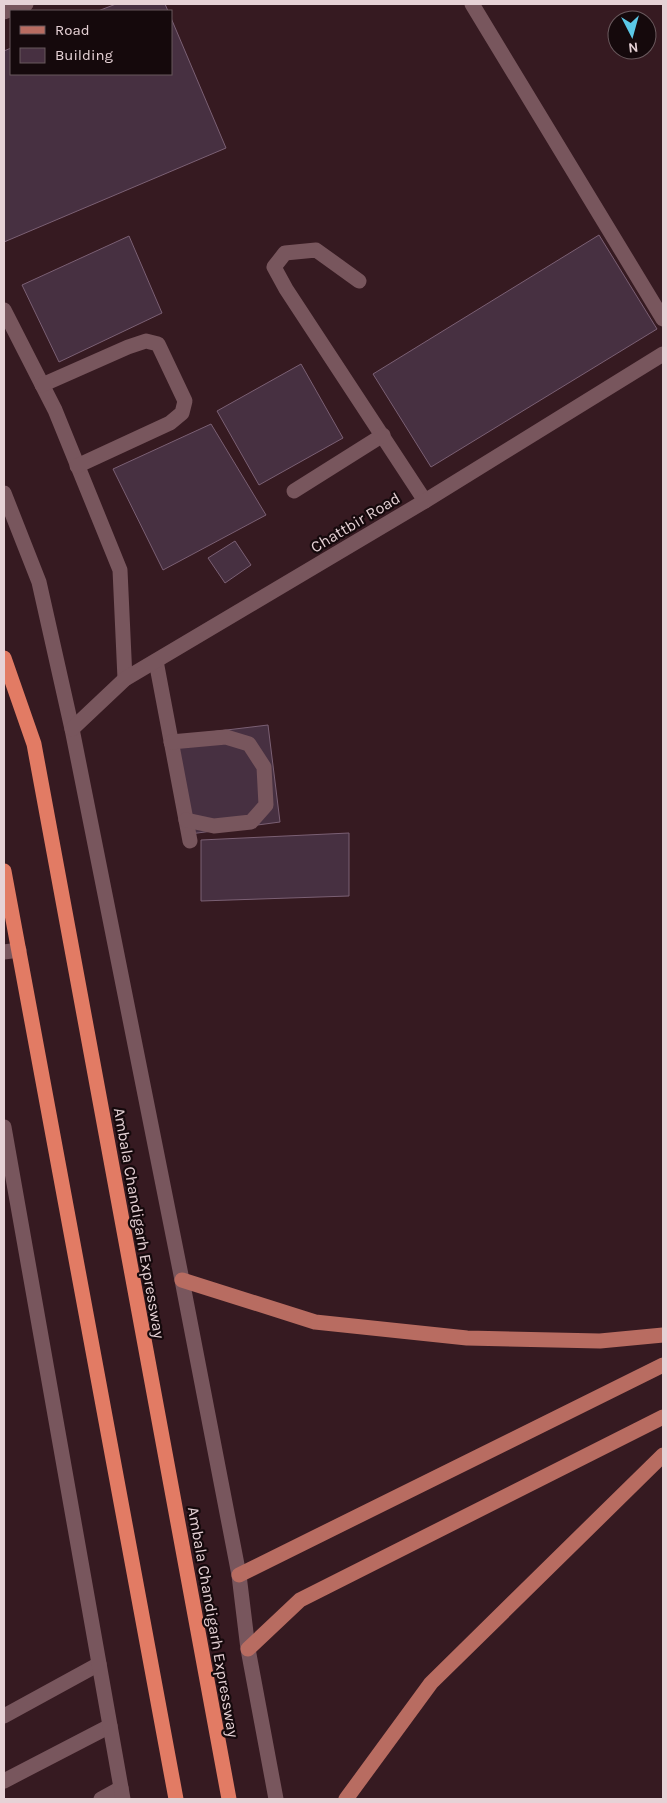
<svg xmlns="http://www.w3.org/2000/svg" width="667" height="1803" viewBox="0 0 667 1803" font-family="Karla,sans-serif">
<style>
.building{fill:#473041;stroke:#7b6074}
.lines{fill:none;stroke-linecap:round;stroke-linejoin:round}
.lane{stroke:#78565d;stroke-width:15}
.street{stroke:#78565d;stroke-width:15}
.secondary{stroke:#78565d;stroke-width:15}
.primary{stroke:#b86c61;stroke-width:15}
.highway{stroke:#e27b64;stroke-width:15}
.labels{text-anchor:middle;stroke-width:4.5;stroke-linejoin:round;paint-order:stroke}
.street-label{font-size:16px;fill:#e6d2d6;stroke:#15090c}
</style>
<rect width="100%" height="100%" fill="#361a21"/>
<g class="building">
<path d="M116 4H165L168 11H98Z"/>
<path d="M171 18 226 148 4 242V51L11 48V74H171Z"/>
<path d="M599 235 657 329 431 467 373 374Z"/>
<path d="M129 236 162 313 59 362 22 285Z"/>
<path d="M301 364 343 438 259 485 217 411Z"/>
<path d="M211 424 266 515 163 570 113 469Z"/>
<path d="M235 541 251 565 225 583 208 558Z"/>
<path d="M268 725 280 822 190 834 177 736Z"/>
<path d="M349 833V896L201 901V840Z"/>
</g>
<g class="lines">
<g class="lane">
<path d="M472 4 663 319"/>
<path d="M4 12 26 4"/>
<path d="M4 310 55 410 120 570 125 679"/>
<path d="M42 385 128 347 146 341 158 344 185 401 182 413 170 423 77 466"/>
<path d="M4 952 19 950"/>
</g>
<g class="street">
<path d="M359 281 316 250 285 253 274 267 286 289 425 501"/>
<path d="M294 491 383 435"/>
<path d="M156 661 190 841"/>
<path d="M171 742 226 737 249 744 264 767 266 805 251 822 214 826 186 820"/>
<path d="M4 1716 99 1664"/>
<path d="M4 1781 110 1726"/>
<path d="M101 1799 121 1788"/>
</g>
<g class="secondary">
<path d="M4 493 39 582 72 729 182 1280 239 1575 248 1649 276 1799"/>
<path d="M72 729 125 679 425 501 663 354"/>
<path d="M4 1127 123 1799"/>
</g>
<g class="primary">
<path d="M182 1280 315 1322 467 1338 600 1341 663 1335"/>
<path d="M239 1575 663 1365"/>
<path d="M248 1649 300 1600 663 1417"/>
<path d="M346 1799 431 1683 663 1455"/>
</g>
<g class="highway">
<path d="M4 658 34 744 229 1799"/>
<path d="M4 871 176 1799"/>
</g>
</g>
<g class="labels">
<g class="street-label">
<text transform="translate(355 522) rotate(-31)" y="6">Chattbir Road</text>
<text transform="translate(140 1223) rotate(80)" y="6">Ambala Chandigarh Expressway</text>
<text transform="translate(214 1622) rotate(80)" y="6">Ambala Chandigarh Expressway</text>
</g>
</g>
<rect width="667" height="1803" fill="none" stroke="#e6d2d6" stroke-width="10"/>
<rect x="10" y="10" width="162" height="65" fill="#15090c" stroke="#69595d"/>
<rect x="20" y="26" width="25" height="8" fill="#b86c61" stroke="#69595d"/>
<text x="55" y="35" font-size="15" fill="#e6d2d6">Road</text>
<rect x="20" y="48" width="25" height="15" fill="#473041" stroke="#69595d"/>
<text x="55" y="60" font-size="15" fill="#e6d2d6">Building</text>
<g transform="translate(632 35) rotate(174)"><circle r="24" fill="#15090c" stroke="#69595d"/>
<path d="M0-4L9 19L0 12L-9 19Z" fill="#5bc8e7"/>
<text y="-8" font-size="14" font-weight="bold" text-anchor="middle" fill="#e6d2d6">N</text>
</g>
</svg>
